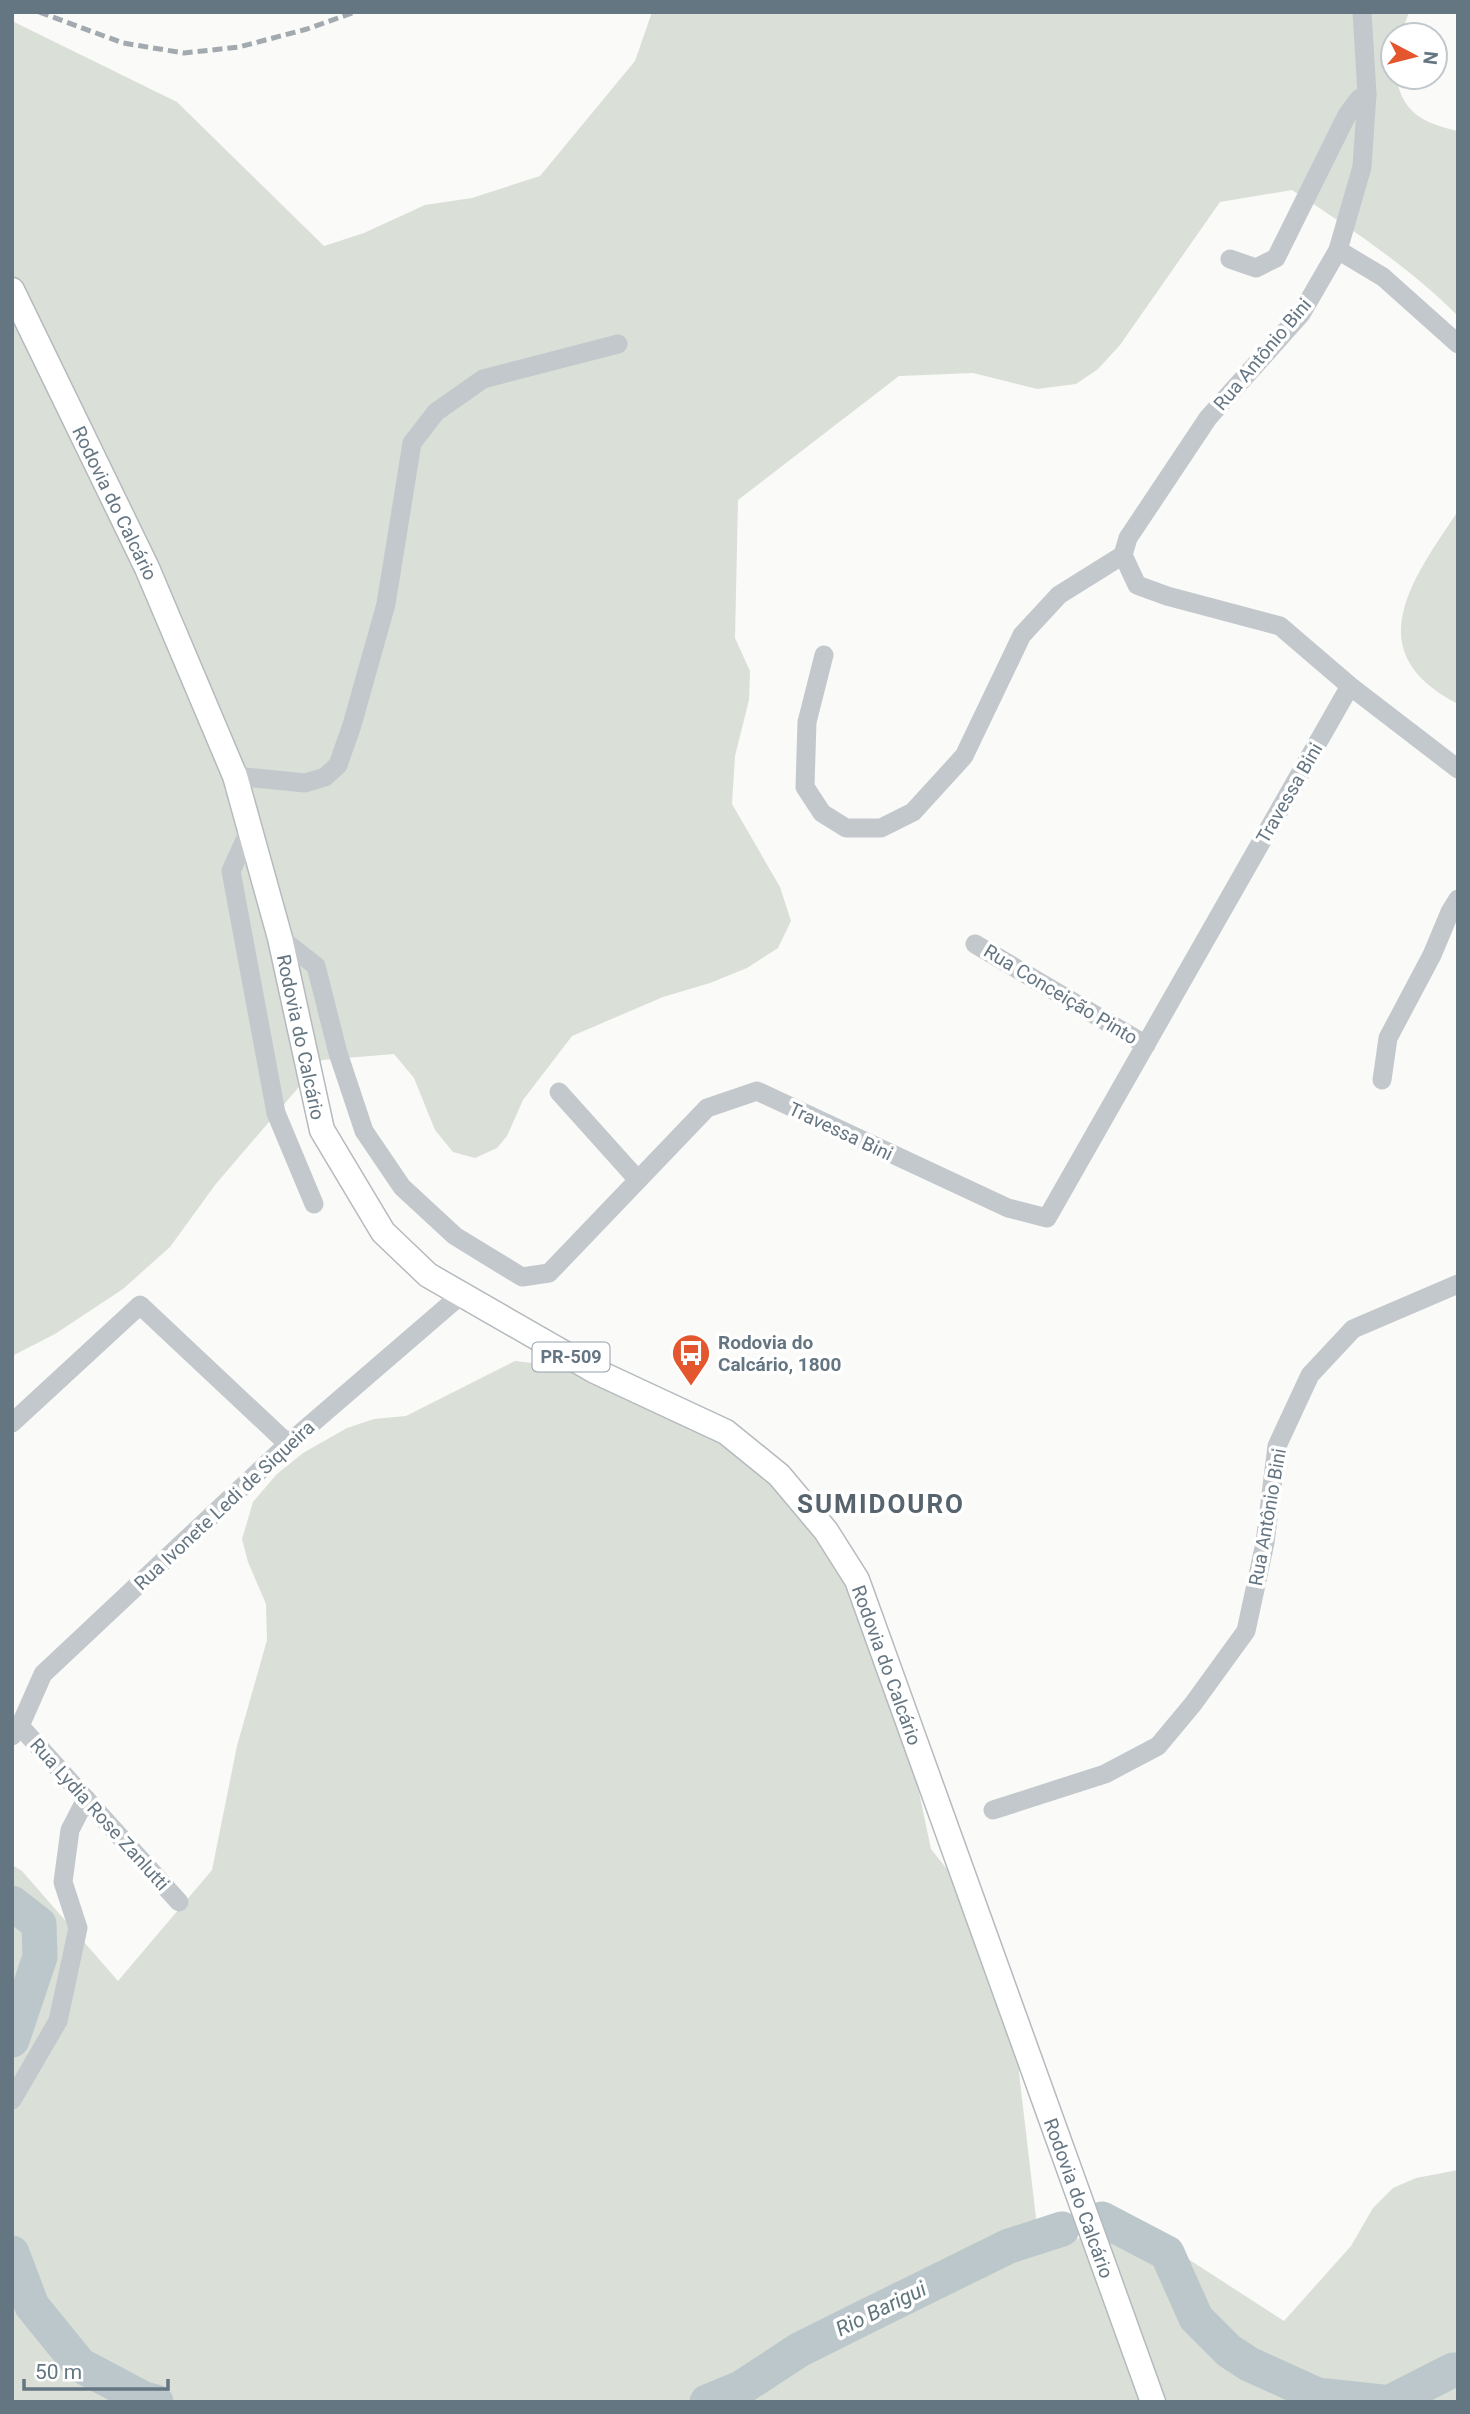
<svg xmlns="http://www.w3.org/2000/svg" width="1470" height="2414" viewBox="0 0 1470 2414" font-family="Roboto,sans-serif">
<style>
.green{fill:#dadfd7}
.lines{fill:none;stroke-linecap:round;stroke-linejoin:round}
.river{stroke:#bbc7cb;stroke-width:35}
.major-casing{stroke:#b5babe;stroke-width:27}
.minor{stroke:#c3c8cc;stroke-width:19}
.major{stroke:#fff;stroke-width:24}
.rail{stroke:#a2aab0;stroke-width:5;stroke-dasharray:10 5;stroke-linecap:butt}
.labels{text-anchor:middle;stroke-width:7;stroke-linejoin:round;paint-order:stroke}
.shield{fill:#fff;stroke:#939fa8;stroke-width:2}
.shield-label{font-size:18px;font-weight:bold;fill:#657683}
.street-label{font-size:19px;fill:#657683;stroke:#fff}
.poi-label{font-size:19px;font-weight:bold;fill:#657683;stroke:#fff;text-anchor:start}
.water-label{font-size:21px;font-style:italic;fill:#60757c;stroke:#fff}
.district-label{font-size:26px;font-weight:bold;letter-spacing:2px;fill:#57646e;stroke:#fff}
</style>
<rect width="100%" height="100%" fill="#fafaf8"/>
<g class="green">
<path d="M652 12H1409L1401 35H1393V77H1396C1403 114 1424 123 1458 131V316C1408 266 1350 228 1292 190L1220 202 1120 345 1098 369 1076 384 1037 389 973 373 899 376 738 500 735 638 750 671 749 700 735 756 732 804 780 887 791 921 778 948 747 968 710 983 663 997 572 1036 523 1100 507 1136 497 1148 475 1158 453 1152 435 1130 414 1078 394 1054 322 1060 215 1185 170 1247 123 1289 55 1334 12 1356V21L177 102 324 246 364 233 425 205 472 198 540 176 635 61Z"/>
<path d="M1458 511V704C1357 652 1412 580 1458 511Z"/>
<path d="M515 1361 576 1368 691 1413 790 1500 834 1559 848 1591 896 1721 919 1792 931 1849 958 1883 1019 2043V2073L1038 2235 1168 2246 1284 2321 1351 2246 1373 2208 1393 2188 1416 2178 1458 2170V2402H12V1865L22 1871 118 1981 212 1870 237 1746 267 1640 266 1604 248 1562 242 1539 253 1502 277 1474 303 1453 347 1428 374 1419 406 1416Z"/>
</g>
<g class="lines">
<g class="river">
<path d="M12 1903 39 1924 40 1957 12 2040"/>
<path d="M1102 2219 1167 2253 1196 2318 1229 2351 1249 2364 1317 2395 1382 2402"/>
<path d="M12 2253 32 2306 80 2365 144 2399 156 2402"/>
<path d="M707 2402 741 2388 799 2350 869 2315 1009 2246 1062 2229"/>
<path d="M1390 2402 1453 2370H1458"/>
</g>
<g class="major-casing">
<path id="major" d="M12 290 147 568 235 776 280 938 322 1130 383 1232 428 1275 595 1371 726 1432 779 1475 826 1531 857 1580 1153 2402"/>
</g>
<g class="minor">
<path d="M1362 12 1367 94 1362 167 1338 250 1301 314 1208 418 1128 538 1123 555 1137 585 1167 596 1280 626 1350 686 1458 769"/>
<path d="M1338 250 1383 277 1458 344"/>
<path d="M1230 259 1256 268 1276 258 1347 115 1359 99 1367 94"/>
<path d="M824 655 807 722 805 787 822 813 846 828H881L913 812 964 756 1022 635 1059 595 1123 555"/>
<path d="M235 776 305 783 325 777 338 765 352 725 386 604 412 443 436 412 483 379 618 344"/>
<path d="M250 829 231 871 276 1113 314 1204"/>
<path d="M280 938 316 966 338 1053 364 1131 402 1187 455 1236 522 1277 549 1273 707 1108 757 1091 1008 1208 1047 1218 1350 686"/>
<path d="M975 944 1146 1045"/>
<path d="M1382 1080 1388 1038 1432 955 1450 912 1458 899"/>
<path d="M559 1092 638 1180"/>
<path d="M12 1423 140 1305 288 1444"/>
<path d="M20 1726 179 1902"/>
<path d="M12 1736 20 1726 43 1674 288 1444 462 1294"/>
<path d="M993 1810 1105 1774 1158 1746 1193 1704 1246 1631 1265 1543 1277 1446 1310 1375 1353 1329 1458 1284"/>
<path d="M12 2100 58 2021 78 1928 63 1882 70 1830 86 1799"/>
</g>
<use href="#major" class="major"/>
<path class="rail" d="M39 12 123 43 184 53 239 47 307 29 355 12"/>
</g>
<defs>
<g id="bus-pin" transform="scale(2.0125)"><path d="M0 17L-7.5 6A9.5 9.5 0 1 1 7.5 6Z" fill="#e4572e" stroke="#fff"/><path d="M-5-6H5V4H4V6H2V4H-2V6H-4V4H-5ZM-3.5-4V0h7V-4ZM-3.5 1.2v1.5H-2V1.2ZM2 1.2v1.5H3.5V1.2Z" fill="#fff"/></g>
</defs>
<g fill-rule="evenodd">
<use href="#bus-pin" x="691" y="1353"/>
</g>
<g class="labels">
<rect class="shield" x="532.5" y="1342.5" width="77" height="29" rx="5"/>
<g class="shield-label">
<text x="571" y="1363">PR-509</text>
</g>
<g class="street-label">
<text transform="translate(1262 354) rotate(-50)" y="7">Rua Antônio Bini</text>
<text transform="translate(115 503) rotate(64)" y="7">Rodovia do Calcário</text>
<text transform="translate(1289 793) rotate(-60)" y="7">Travessa Bini</text>
<text transform="translate(1061 994) rotate(31)" y="7">Rua Conceição Pinto</text>
<text transform="translate(301 1037) rotate(78)" y="7">Rodovia do Calcário</text>
<text transform="translate(841 1131) rotate(25)" y="7">Travessa Bini</text>
<text transform="translate(224 1505) rotate(-43)" y="7">Rua Ivonete Ledi de Siqueira</text>
<text transform="translate(1267 1517) rotate(-80)" y="7">Rua Antônio Bini</text>
<text transform="translate(887 1665) rotate(70)" y="7">Rodovia do Calcário</text>
<text transform="translate(100 1814) rotate(48)" y="7">Rua Lydia Rose Zanlutti</text>
<text transform="translate(1079 2198) rotate(70)" y="7">Rodovia do Calcário</text>
</g>
<g class="poi-label">
<text x="718" y="1349">Rodovia do<tspan x="718" dy="22">Calcário, 1800</tspan></text>
</g>
<g class="water-label">
<text transform="translate(881 2309) rotate(-26)" y="7">Rio Barigui</text>
</g>
<g class="district-label">
<text x="881" y="1513">SUMIDOURO</text>
</g>
</g>
<rect width="1470" height="2414" fill="none" stroke="#657683" stroke-width="28"/>
<g transform="translate(1414 56) rotate(97)"><circle r="33" fill="#ffffff" stroke="#c1c8cd" stroke-width="2"/>
<path d="M0-5L12 26L0 18L-12 26Z" fill="#e4572e"/>
<text y="-10" font-size="19" font-weight="bold" text-anchor="middle" fill="#657683">N</text>
</g>
<path d="M24 2379v10h144v-10" fill="none" stroke="#657683" stroke-width="3.5"/>
<text x="35" y="2379" font-size="21" fill="#657683" stroke="#ffffff" stroke-width="5" paint-order="stroke">50 m</text>
</svg>
